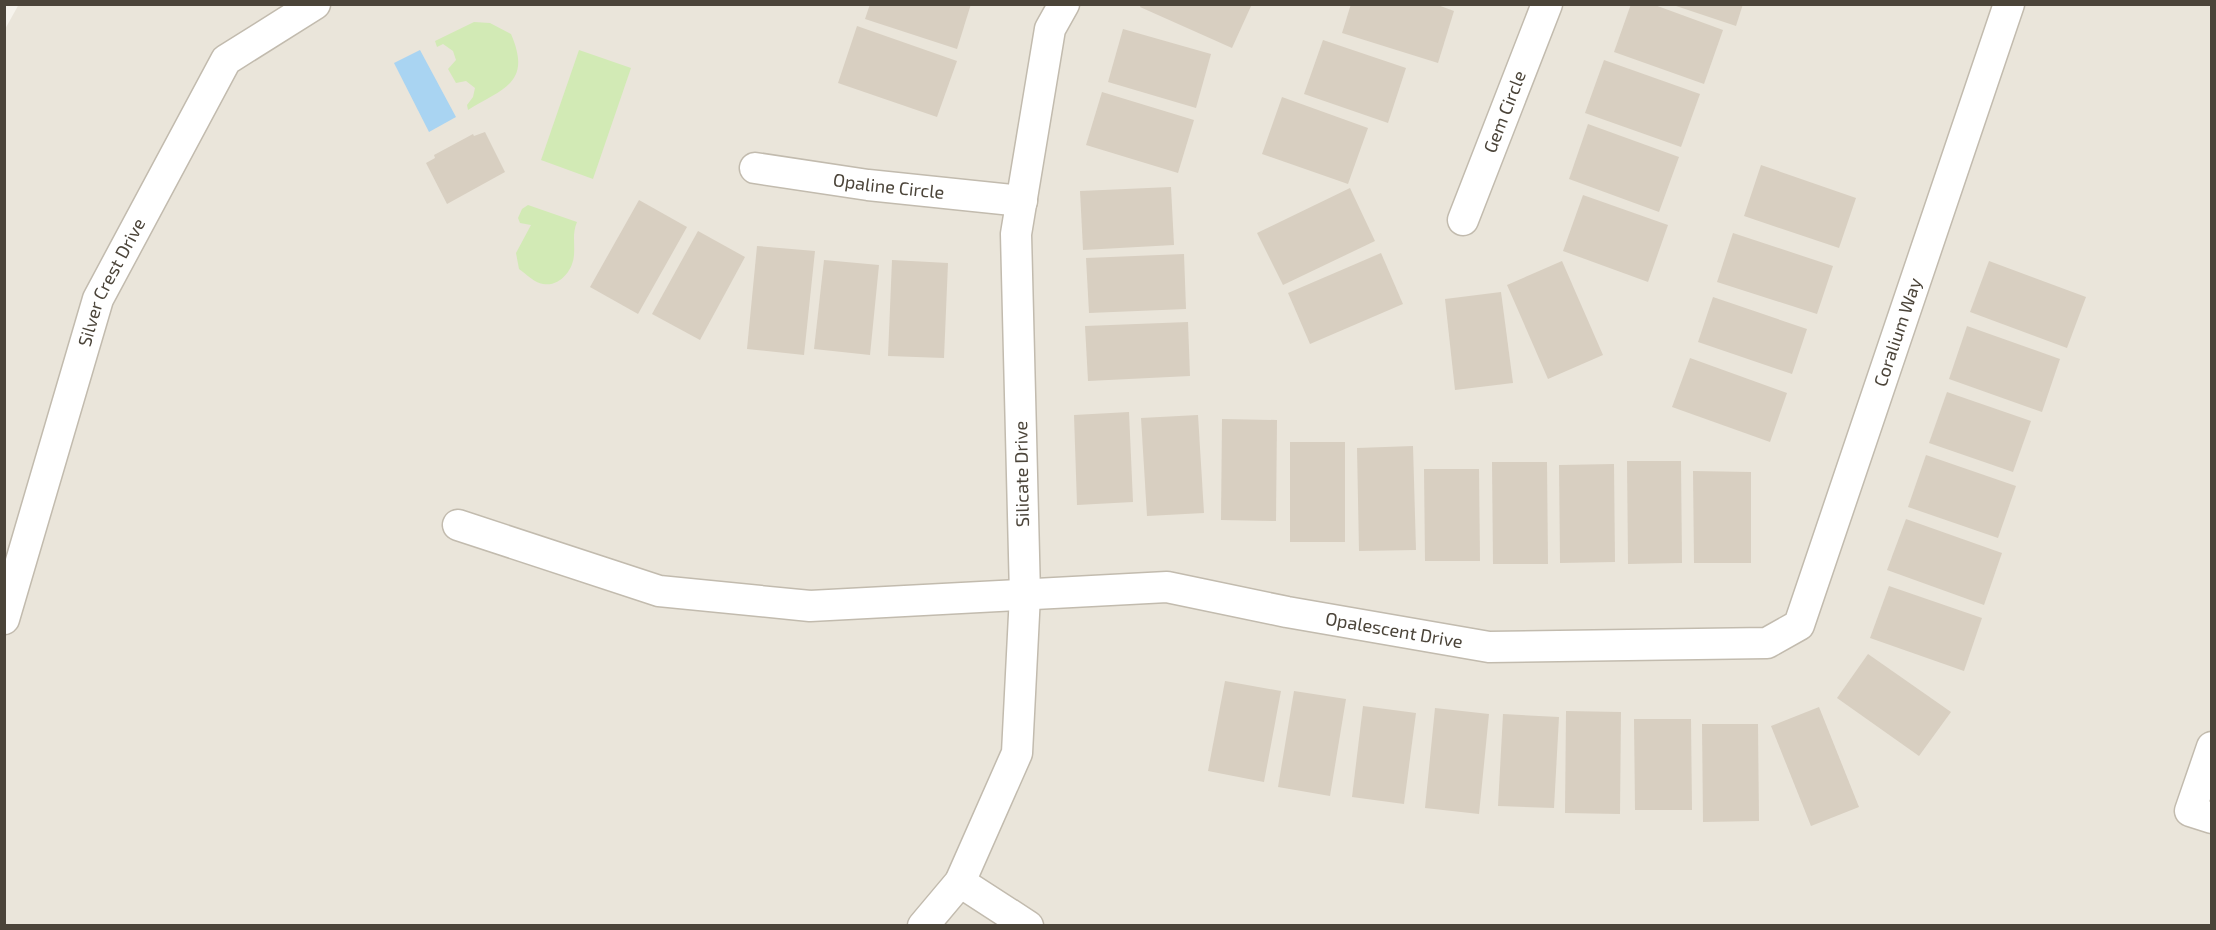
<svg xmlns="http://www.w3.org/2000/svg" width="2216" height="930" viewBox="0 0 2216 930" font-family="'Exo 2',sans-serif">
<style>
.residential{fill:#eae5da}
.green{fill:#d2eab5}
.water{fill:#a9d4f2}
.building{fill:#d8cfc1}
.lines{fill:none;stroke-linecap:round;stroke-linejoin:round}
.minor-casing{stroke:#c2bbae;stroke-width:33}
.minor{stroke:#fff;stroke-width:30}
.labels{text-anchor:middle;stroke-width:4.5;stroke-linejoin:round;paint-order:stroke}
.street-label{font-size:18px;fill:#4b4439;stroke:#fff}
</style>
<rect width="100%" height="100%" fill="#f6f3ec"/>
<path class="residential" d="M19 4 2211 5V925H5L4 31Z"/>
<g class="green">
<path d="M474 22 490 23 511 34C532 83 504 88 468 110L467 105 473 97 475 88 466 81 456 83 448 69 456 60 453 51 443 44 437 47 435 41Z"/>
<path d="M579 50 631 68 593 179 541 160Z"/>
<path d="M528 205 577 222C572 234 575 242 574 255 573 270 560 287 543 284 535 283 526 274 519 269L516 253 531 225 520 223 518 218 522 209Z"/>
</g>
<path class="water" d="M420 50 456 117 429 132 394 63Z"/>
<g class="building">
<path d="M870 4H971L957 49 865 19Z"/>
<path d="M1141 4H1252L1232 48 1140 7Z"/>
<path d="M1351 4H1435L1454 11 1438 63 1342 33Z"/>
<path d="M1631 4H1652L1723 30 1704 84 1614 52Z"/>
<path d="M1670 4H1743L1736 26Z"/>
<path d="M857 26 957 61 937 117 838 83Z"/>
<path d="M1123 29 1211 54 1196 108 1108 82Z"/>
<path d="M1323 40 1406 68 1388 123 1304 94Z"/>
<path d="M1604 60 1700 94 1681 147 1585 113Z"/>
<path d="M1102 92 1194 120 1178 173 1086 145Z"/>
<path d="M1282 97 1368 128 1348 184 1262 154Z"/>
<path d="M1588 124 1679 157 1659 212 1569 179Z"/>
<path d="M485 132 505 172 447 204 426 163 435 158 434 155 473 134 474 136Z"/>
<path d="M1761 165 1856 198 1839 248 1744 216Z"/>
<path d="M1171 187 1174 245 1083 250 1080 191Z"/>
<path d="M1350 188 1375 241 1283 285 1257 233Z"/>
<path d="M1583 195 1668 225 1648 282 1563 251Z"/>
<path d="M639 200 687 227 638 314 590 287Z"/>
<path d="M698 231 745 257 700 340 652 314Z"/>
<path d="M1733 233 1833 266 1817 314 1717 282Z"/>
<path d="M757 246 815 251 804 355 747 349Z"/>
<path d="M1381 253 1403 304 1310 344 1288 293Z"/>
<path d="M1184 254 1186 309 1089 313 1086 258Z"/>
<path d="M824 260 879 265 870 355 814 349Z"/>
<path d="M892 260 948 263 944 358 888 356Z"/>
<path d="M1562 261 1603 355 1548 379 1507 285Z"/>
<path d="M1989 261 2086 297 2067 348 1970 312Z"/>
<path d="M1501 292 1513 383 1455 390 1445 299Z"/>
<path d="M1713 297 1807 329 1792 374 1698 342Z"/>
<path d="M1188 322 1190 376 1088 381 1085 326Z"/>
<path d="M1967 326 2060 359 2042 412 1949 379Z"/>
<path d="M1690 358 1787 393 1770 442 1672 407Z"/>
<path d="M1947 392 2031 421 2013 472 1929 443Z"/>
<path d="M1129 412 1133 502 1077 505 1074 415Z"/>
<path d="M1198 415 1204 513 1147 516 1141 418Z"/>
<path d="M1222 419 1277 420 1276 521 1221 520Z"/>
<rect x="1290" y="442" width="55" height="100"/>
<path d="M1413 446 1416 550 1359 551 1357 448Z"/>
<path d="M1926 455 2016 486 1998 538 1908 507Z"/>
<path d="M1627 461H1681L1682 563 1628 564Z"/>
<path d="M1492 462H1547L1548 564H1493Z"/>
<path d="M1614 464 1615 562 1560 563 1559 465Z"/>
<path d="M1424 469H1479L1480 561H1425Z"/>
<path d="M1693 471 1751 472V563H1694Z"/>
<path d="M1906 519 2002 553 1984 605 1887 570Z"/>
<path d="M1889 586 1982 618 1964 671 1870 638Z"/>
<path d="M1868 654 1951 712 1919 756 1837 698Z"/>
<path d="M1225 681 1281 691 1264 782 1208 771Z"/>
<path d="M1294 691 1346 699 1330 796 1278 787Z"/>
<path d="M1363 706 1416 713 1404 804 1352 797Z"/>
<path d="M1819 707 1859 807 1811 826 1771 726Z"/>
<path d="M1435 708 1489 714 1479 814 1425 808Z"/>
<path d="M1566 711 1621 712 1620 814 1565 813Z"/>
<path d="M1503 714 1559 717 1554 808 1498 806Z"/>
<path d="M1634 719H1691L1692 810H1635Z"/>
<path d="M1702 724H1758L1759 821 1703 822Z"/>
</g>
<g class="lines">
<g class="minor-casing">
<g id="minor">
<path id="s1" d="M755 168 868 185 1022 201"/>
<path id="s2" d="M1463 220 1547 4"/>
<path id="s3" d="M458 525 659 591 810 606 1167 587 1287 612 1489 647 1767 643 1799 625 2009 4"/>
<path id="s4" d="M4 619 98 299 226 60 315 4"/>
<path d="M2212 747 2190 811 2212 818"/>
<path d="M960 882 1028 926"/>
<path d="M923 926 960 882 1017 753 1025 595 1016 234 1050 29 1064 4"/>
</g>
</g>
<use href="#minor" class="minor"/>
</g>
<g class="labels">
<g class="street-label">
<text dy="6" stroke="none"><textPath href="#s2" startOffset="116">Gem Circle</textPath></text>
<text dy="6" stroke="none"><textPath href="#s1" startOffset="135">Opaline Circle</textPath></text>
<text dy="6" stroke="none"><textPath href="#s4" startOffset="354">Silver Crest Drive</textPath></text>
<text dy="6" stroke="none"><textPath href="#s3" startOffset="1672">Coralium Way</textPath></text>
<text transform="translate(1022 474) rotate(-91)" y="6">Silicate Drive</text>
<text dy="6" stroke="none"><textPath href="#s3" startOffset="952">Opalescent Drive</textPath></text>
</g>
</g>
<rect width="2216" height="930" fill="none" stroke="#4b4439" stroke-width="12"/>
</svg>
